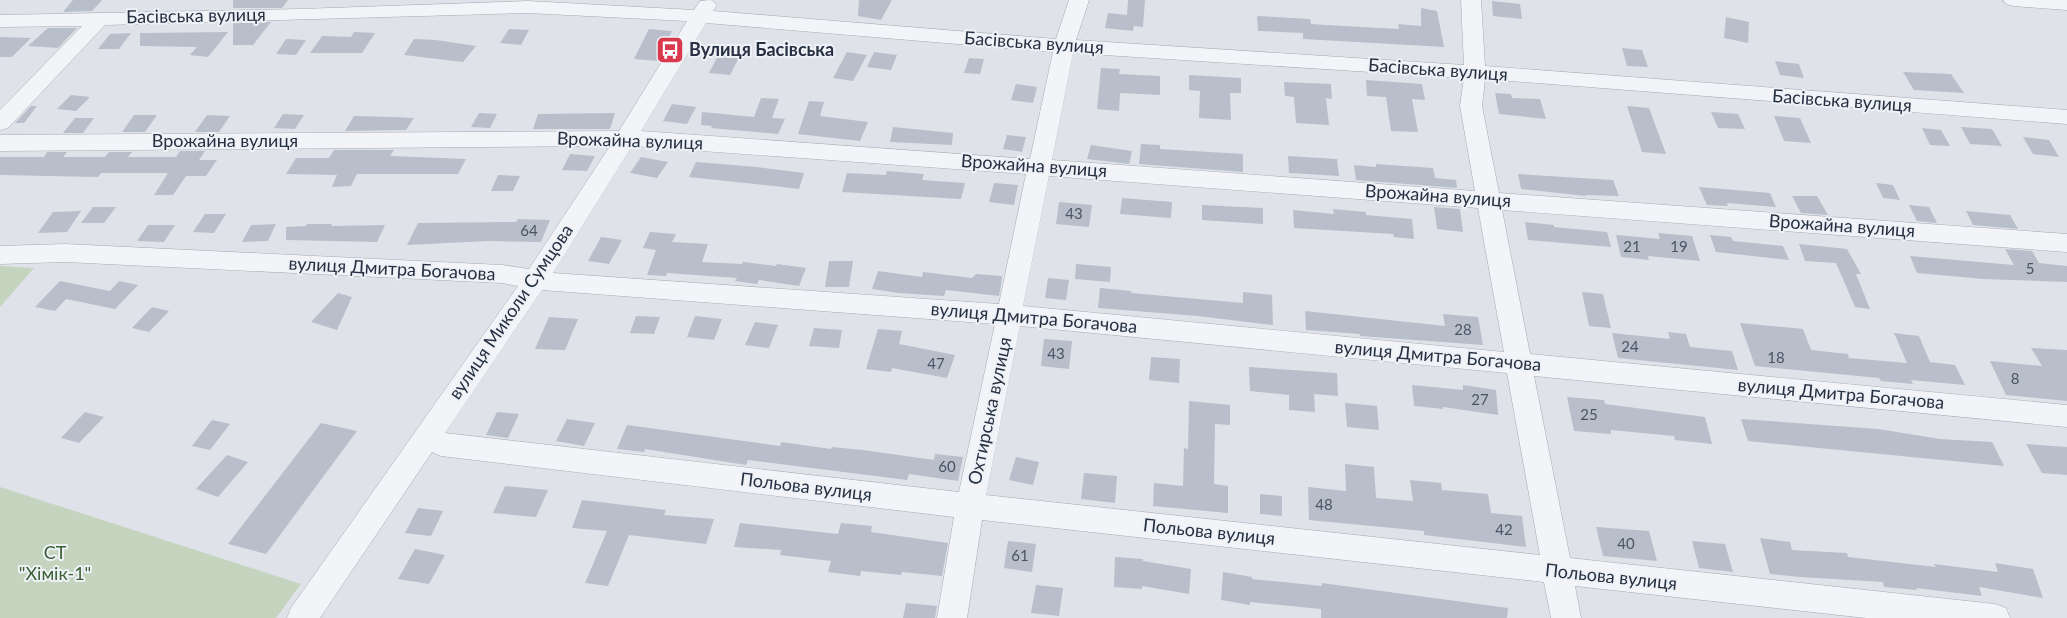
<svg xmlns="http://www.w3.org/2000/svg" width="2067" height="618" viewBox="0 0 2067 618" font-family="Lato,sans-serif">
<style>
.green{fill:#c4d4bf}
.building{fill:#b8beca}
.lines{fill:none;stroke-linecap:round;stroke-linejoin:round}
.minor-casing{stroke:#a4aab4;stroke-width:1}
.minor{fill:#f2f4f7;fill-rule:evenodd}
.labels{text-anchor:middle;stroke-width:4;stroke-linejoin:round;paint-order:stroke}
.number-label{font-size:15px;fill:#4a5464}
.street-label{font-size:18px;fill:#263042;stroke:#eef2f7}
.poi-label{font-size:18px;font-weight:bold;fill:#263042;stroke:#eef2f7;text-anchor:start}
.park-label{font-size:18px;fill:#395f32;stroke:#eef2f7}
</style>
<rect width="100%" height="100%" fill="#dfe3e9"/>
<g class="green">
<path d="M0 266 34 268 0 307Z"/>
<path d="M0 487 301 584 276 618H0Z"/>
</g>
<g class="building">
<path d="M73 0H102L92 11 63 12Z"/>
<path d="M233 0H288L282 8H233Z"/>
<path d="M859 0H892L881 20 858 16Z"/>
<path d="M1128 0H1145L1143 27 1134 26 1133 31 1105 28 1108 13 1127 15Z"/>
<path d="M1492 1 1520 4 1522 19 1493 16Z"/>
<path d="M1421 8 1437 11 1444 47 1303 39V33L1258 31 1257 16 1310 19 1311 24 1326 25 1399 29 1398 24 1421 26Z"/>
<path d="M1726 17 1749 22 1748 43 1724 38Z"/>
<path d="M271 22 253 45H233V23Z"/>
<path d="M48 28H77L58 48 28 46Z"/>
<path d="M509 29 529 30 521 45 500 43Z"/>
<path d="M649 29 672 31 658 61 634 59Z"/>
<path d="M228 32 208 57 190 55 197 47 140 46V33Z"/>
<path d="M354 32 375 33 362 53H310L322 36 351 37Z"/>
<path d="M131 33 119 49H98L110 34Z"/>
<path d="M0 37 31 38 12 57H0Z"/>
<path d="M286 39 306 40 296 55 276 54Z"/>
<path d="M414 39 436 40 476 46 463 62 404 55Z"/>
<path d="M722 48 743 50 730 75 709 73Z"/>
<path d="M1622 48 1642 50 1648 67 1627 66Z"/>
<path d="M847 52 867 55 853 81 833 78Z"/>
<path d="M874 52 897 55 891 70 867 67Z"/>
<path d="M969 58 984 59 980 74 964 73Z"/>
<path d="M1775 61 1799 64 1804 78 1780 75Z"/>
<path d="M1101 68 1120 69 1119 74 1160 76V95L1120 93 1119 111 1097 109Z"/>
<path d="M1903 72 1951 74 1964 93 1914 90Z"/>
<path d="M1189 75 1241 78V93H1230L1231 120 1199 118 1200 91 1189 90Z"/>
<path d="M1366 80 1422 84 1425 100 1412 99 1418 132 1391 131 1386 97 1367 96Z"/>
<path d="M1284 82 1331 84 1332 99 1326 98 1329 125 1296 123 1294 97 1285 96Z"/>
<path d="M1016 84 1037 87 1033 103 1011 100Z"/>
<path d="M1495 93 1511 94 1512 98 1540 99 1546 119 1499 114Z"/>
<path d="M71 95 90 97 76 111 57 109Z"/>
<path d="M761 98 779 99 772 118 785 119 778 134 711 128 712 126 701 125 702 112 754 117Z"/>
<path d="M809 101 824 102 820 116 868 122 860 141 798 134Z"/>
<path d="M672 104 696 107 687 124 663 121Z"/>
<path d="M31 106H37L24 123H15Z"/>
<path d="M1627 106 1649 108 1666 154 1642 152Z"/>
<path d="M1711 112 1738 114 1745 129 1718 128Z"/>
<path d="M479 113 497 114 490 128 471 127Z"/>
<path d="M615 113 610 129H533L538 114Z"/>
<path d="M283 114 304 115 295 129 274 128Z"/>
<path d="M134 115H157L145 132H122Z"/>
<path d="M207 115 230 116 219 132H195Z"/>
<path d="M354 116 395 117 414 118 406 130 345 131Z"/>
<path d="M1774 116 1800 118 1811 143 1784 141Z"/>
<path d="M75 118H94L83 133H63Z"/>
<path d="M893 127 953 133 952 145 890 142Z"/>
<path d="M1961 127 1992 129 2002 146 1970 144Z"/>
<path d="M1922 128 1941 130 1950 146 1930 145Z"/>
<path d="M1007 135 1026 137 1022 152 1003 149Z"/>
<path d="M2023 137 2049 140 2059 157 2033 154Z"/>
<path d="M1141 144 1160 145V149L1243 154V172L1139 164Z"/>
<path d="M1091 145 1132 151 1129 164 1087 159Z"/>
<path d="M334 150H394L390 156 466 159 458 174H357L351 186 332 187 337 175 286 174 296 158H329Z"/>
<path d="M180 151H205L199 160H217L206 176H186L173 195H154L168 173H101L98 177 0 175V157H44L47 152H67L63 157H105L109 152H132L128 157H176Z"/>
<path d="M570 154 595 156 587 171 562 170Z"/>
<path d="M1288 156 1337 159 1339 176 1289 173Z"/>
<path d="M641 157 668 162 657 178 630 173Z"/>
<path d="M696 162 757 167 804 173 799 189 774 186 689 177Z"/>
<path d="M1376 164 1433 168 1435 178 1456 180 1457 188 1356 180 1354 165 1376 167Z"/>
<path d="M887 171 924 174 922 180 965 183 961 199 842 192 847 173 886 175Z"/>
<path d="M1518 174 1613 180 1619 196 1586 195V196L1521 189Z"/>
<path d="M498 175 520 176 513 191H491Z"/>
<path d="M994 183 1018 185 1014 205 989 202Z"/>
<path d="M1876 183 1893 185 1900 200 1883 198Z"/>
<path d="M1699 187 1770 193 1776 207 1727 203 1728 206 1707 205Z"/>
<path d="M1792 196H1817L1828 215 1801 213Z"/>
<path d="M1122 198 1172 202 1171 218 1120 214Z"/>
<path d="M1059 202 1092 205 1089 227 1056 224Z"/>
<path d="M1202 205 1263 208V224L1202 220Z"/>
<path d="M1909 205 1929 207 1937 223 1917 221Z"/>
<path d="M93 207H116L104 223H81Z"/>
<path d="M1434 207 1460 209 1463 232 1437 229Z"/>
<path d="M1333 209 1366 212V215L1412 219 1414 239 1394 237 1393 234 1294 228 1293 210 1334 214Z"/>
<path d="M81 211 67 232 38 233 53 212Z"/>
<path d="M1966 211 2010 215 2018 229 1973 225Z"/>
<path d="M205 214H226L214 233 193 232Z"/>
<path d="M518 219 550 220 541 242 488 241 407 245 418 223 516 222Z"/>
<path d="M1525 222 1554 225V227L1607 232 1611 247 1528 240Z"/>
<path d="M276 224 268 241 242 242 251 225Z"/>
<path d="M307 224H332L331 226 385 225 377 242 286 240V227L306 226Z"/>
<path d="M148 225H175L164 242 137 241Z"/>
<path d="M650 232 676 234 672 242 708 244 702 262 742 264 743 262 776 266 777 264 806 268 799 286 759 280 757 284 735 281 737 278 667 273 666 276 647 275 656 250 643 248Z"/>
<path d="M1658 233 1692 236 1700 261 1648 256 1649 260 1621 257 1616 235 1660 239Z"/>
<path d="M1710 235 1731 237 1733 241 1783 246 1789 260 1716 252Z"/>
<path d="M601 237 622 240 609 264 588 261Z"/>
<path d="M1799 244 1847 249 1861 274H1856L1870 309 1855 307 1836 263 1805 261Z"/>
<path d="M2005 249 2032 251 2039 263 2067 266V282L1984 279 1917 273 1910 256 2014 265Z"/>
<path d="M829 261H853L849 287H825Z"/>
<path d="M1076 264 1111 267 1110 282 1075 279Z"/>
<path d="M878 271 922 277 923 272 972 278 976 274 1002 276 1001 285 999 296 946 290 944 296 898 293 872 289Z"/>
<path d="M1048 278 1069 280 1066 300 1045 298Z"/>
<path d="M60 281 110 291 119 281 138 285 115 309 66 299 55 311 35 307Z"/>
<path d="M1100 288 1131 291V293L1243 303V292L1272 295 1273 325 1198 316 1098 308Z"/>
<path d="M1582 292 1603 294 1611 328 1589 326Z"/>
<path d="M338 293 352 297 337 330 311 322Z"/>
<path d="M152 307 169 311 149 332 132 328Z"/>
<path d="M1305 311 1445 326 1443 314 1478 317 1483 345 1360 336V334L1306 330Z"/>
<path d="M636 316 660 317 654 334 630 333Z"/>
<path d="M695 316 722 319 714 340 687 337Z"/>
<path d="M549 317 578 319 565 350 535 349Z"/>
<path d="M755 322 778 325 769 348 745 345Z"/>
<path d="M1740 323 1803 329 1811 350 1848 354 1849 358 1907 363 1894 333 1919 336 1930 362 1955 365 1965 385 1911 380 1913 384 1881 381 1879 378 1755 366Z"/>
<path d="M814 328 842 330 839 348 809 346Z"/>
<path d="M878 329 902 331 899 344 955 355 947 378 892 368 891 372 866 369Z"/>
<path d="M1668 332 1686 334 1690 347 1732 351 1738 370 1618 358 1612 333 1670 339Z"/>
<path d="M1044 339 1072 341 1069 369 1041 366Z"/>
<path d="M2031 348 2067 350V401L2006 395 1990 361 2042 366Z"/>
<path d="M1151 357 1180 359 1179 383 1149 380Z"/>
<path d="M1249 367 1337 373 1338 396 1314 394 1315 412 1289 410V395L1250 391Z"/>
<path d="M1412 385 1463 390V385L1496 390 1498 415 1443 407V409L1414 406Z"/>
<path d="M1567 397 1604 400 1605 404 1705 417 1712 444 1675 440 1674 436 1611 430V434L1574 431Z"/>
<path d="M1189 401 1230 405V425L1215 424 1214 484 1228 486V513L1153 506 1154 483 1183 486 1184 448 1188 449Z"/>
<path d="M1345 403 1377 406 1379 430 1347 427Z"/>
<path d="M85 412 104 417 79 443 61 438Z"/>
<path d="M497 412 519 414 508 438 486 435Z"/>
<path d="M567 419 595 423 584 446 556 441Z"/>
<path d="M1741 419 1878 429 1940 439 1992 442 2004 466 1748 441Z"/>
<path d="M212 420 230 424 210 450 192 446Z"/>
<path d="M321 423 357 431 266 554 228 544Z"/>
<path d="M627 425 780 446 781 442 831 449 832 447 863 450 934 460 935 454 963 457 958 481 909 474 907 480 748 460 746 465 645 449 644 452 617 449Z"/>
<path d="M2026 444 2067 447V475L2042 473Z"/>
<path d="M227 455 248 462 218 497 196 489Z"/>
<path d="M1016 457 1039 462 1033 485 1009 480Z"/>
<path d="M1345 464 1374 467 1376 498 1413 501 1410 480 1441 483 1442 490 1488 494 1491 513 1522 516 1526 547 1424 535V531L1309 520 1308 487 1346 491Z"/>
<path d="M1084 473 1117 476 1115 503 1081 499Z"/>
<path d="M505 486 548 490 536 517 493 513Z"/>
<path d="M1260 494 1282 496V516L1260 514Z"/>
<path d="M582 500 666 510 664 515 714 519 706 544 629 535 608 586 585 583 607 531 572 528Z"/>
<path d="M418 508 443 511 431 536 405 533Z"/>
<path d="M740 523 838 534 841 523 872 526 871 532 948 543 942 576 902 572 901 575 861 571 860 576 828 572 831 561 780 555 781 550 734 547Z"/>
<path d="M1596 527 1649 531 1657 561 1603 556Z"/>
<path d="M1760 538 1790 542 1792 550 1847 553 1848 557 1936 567 1934 564 1998 572 1995 563 2033 569 2043 598 1979 587 1982 596 1916 588 1917 590 1884 587 1883 582 1800 577 1770 574Z"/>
<path d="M1008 541 1036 544 1032 572 1004 568Z"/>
<path d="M1692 541 1725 544 1733 572 1699 568Z"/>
<path d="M415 549 445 555 429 584 398 579Z"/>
<path d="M1115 557 1143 559V561L1191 569 1189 594 1142 586V589L1114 587Z"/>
<path d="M1223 572 1252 577V579L1322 586V583L1508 608 1507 618H1321V609L1250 602V605L1221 600Z"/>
<path d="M1036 585 1063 588 1059 616 1031 613Z"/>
<path d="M906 603 937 606 935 618H903Z"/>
</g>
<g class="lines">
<g class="minor-casing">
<g id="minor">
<path d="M711 0 717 5 713 11 1056 39 1069 0H1089L1076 40 1464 65 1461 0H1481L1485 66 2067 110V124L1485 79 1482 106 1499 193 2067 234V252L1502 210 1530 354 2067 405V427L1534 376 1570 558 1995 604 2006 608 2010 618H1866L1575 586 1581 618H1551L1544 582 982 520 967 618H937L954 517 441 456 432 452 320 618H287L291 608 518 286 502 283 65 262 0 264V246L65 244 502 265 529 269 610 146 0 151V135L619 131 687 21 528 13 105 25 8 128 0 130V110L82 26 0 27V15L301 9 528 1 694 10 700 1ZM706 23 1053 52 1030 159 641 131ZM1073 53 1464 78 1460 106 1475 191 1052 160ZM632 146 1026 174 999 304 553 273ZM1049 176 1478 208 1504 352 1023 306ZM542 290 995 324 959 492 445 433ZM1020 326 1507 373 1540 555 986 495Z"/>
<path d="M2003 0H2067V10L2013 6 2006 4Z"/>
</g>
</g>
<use href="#minor" class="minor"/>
</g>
<defs>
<g id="bus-square" transform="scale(1.4375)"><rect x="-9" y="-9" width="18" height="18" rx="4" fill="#da384c" stroke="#eef2f7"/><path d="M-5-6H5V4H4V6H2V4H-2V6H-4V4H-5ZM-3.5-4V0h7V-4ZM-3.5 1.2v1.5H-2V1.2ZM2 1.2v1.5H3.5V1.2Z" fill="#fff"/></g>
</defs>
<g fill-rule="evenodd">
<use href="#bus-square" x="670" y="50"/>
</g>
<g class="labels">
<g class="number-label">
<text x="1074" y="219">43</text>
<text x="529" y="236">64</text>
<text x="1632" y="252">21</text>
<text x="1679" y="252">19</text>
<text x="2030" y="274">5</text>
<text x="1463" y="335">28</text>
<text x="1630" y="352">24</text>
<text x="1056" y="359">43</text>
<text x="1776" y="363">18</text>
<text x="936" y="369">47</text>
<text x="2015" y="384">8</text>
<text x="1480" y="405">27</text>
<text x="1589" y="420">25</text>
<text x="947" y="472">60</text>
<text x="1324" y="510">48</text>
<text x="1504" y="535">42</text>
<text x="1626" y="549">40</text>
<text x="1020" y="561">61</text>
</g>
<g class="street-label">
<text transform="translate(196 16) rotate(-1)" y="6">Басівська вулиця</text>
<text transform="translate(1034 43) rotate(4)" y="6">Басівська вулиця</text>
<text transform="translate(1438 70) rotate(4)" y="6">Басівська вулиця</text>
<text transform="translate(1842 101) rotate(4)" y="6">Басівська вулиця</text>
<text x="225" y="147">Врожайна вулиця</text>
<text transform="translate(630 141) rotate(2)" y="6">Врожайна вулиця</text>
<text transform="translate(1034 166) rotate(4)" y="6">Врожайна вулиця</text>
<text transform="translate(1438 196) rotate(4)" y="6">Врожайна вулиця</text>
<text transform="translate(1842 226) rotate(4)" y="6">Врожайна вулиця</text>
<text transform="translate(392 269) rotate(3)" y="6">вулиця Дмитра Богачова</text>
<text transform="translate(511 312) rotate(-56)" y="6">вулиця Миколи Сумцова</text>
<text transform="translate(1034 318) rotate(5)" y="6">вулиця Дмитра Богачова</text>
<text transform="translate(1438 356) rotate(5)" y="6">вулиця Дмитра Богачова</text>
<text transform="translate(1841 394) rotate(5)" y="6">вулиця Дмитра Богачова</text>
<text transform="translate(990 411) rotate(-78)" y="6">Охтирська вулиця</text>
<text transform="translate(806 487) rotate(7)" y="6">Польова вулиця</text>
<text transform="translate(1209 532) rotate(6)" y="6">Польова вулиця</text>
<text transform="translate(1611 577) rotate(6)" y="6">Польова вулиця</text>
</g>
<g class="poi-label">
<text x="689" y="56">Вулиця Басівська</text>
</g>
<g class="park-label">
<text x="55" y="559">СТ<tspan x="55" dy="21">"Хімік-1"</tspan></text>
</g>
</g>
</svg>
